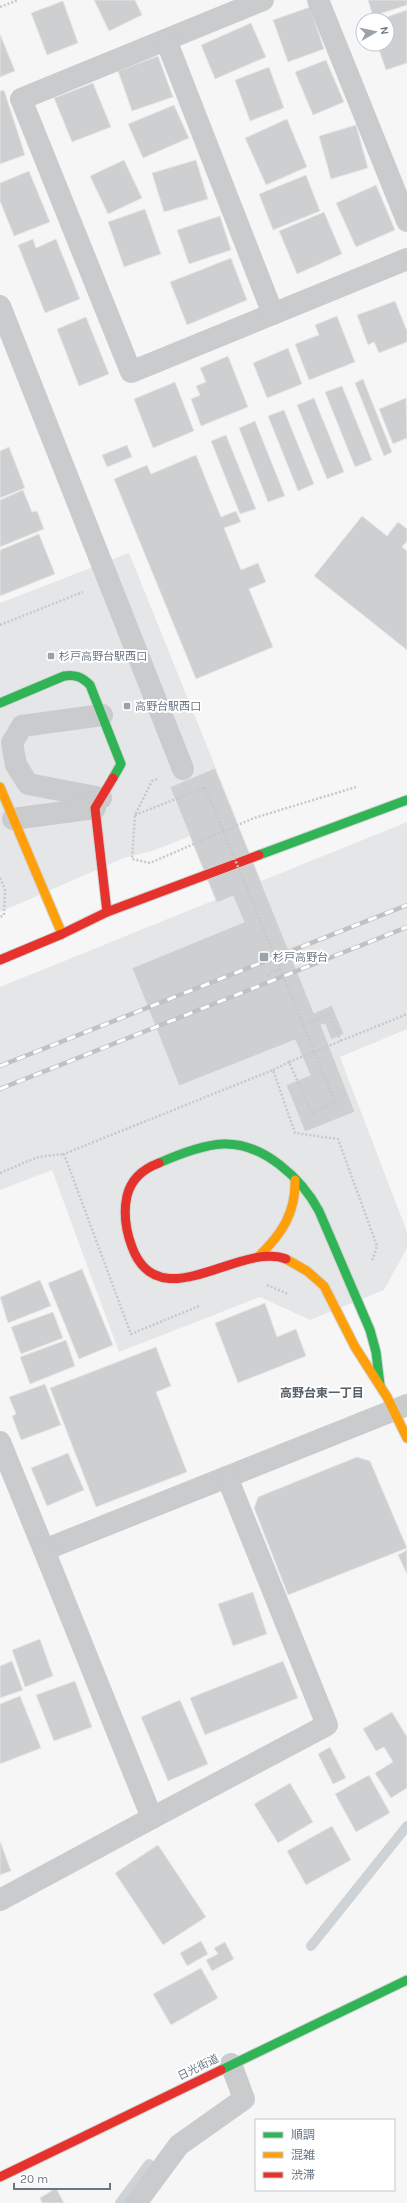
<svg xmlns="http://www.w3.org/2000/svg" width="407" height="2203" viewBox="0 0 407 2203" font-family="Karla,'Noto Sans JP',sans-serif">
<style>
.built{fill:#e5e6e7}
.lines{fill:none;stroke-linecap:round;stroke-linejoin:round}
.stream{stroke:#cdd3d6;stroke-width:10}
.building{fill:#cecfd0;stroke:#e6e6e6}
.fast-casing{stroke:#d3d4d5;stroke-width:11}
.slow-casing{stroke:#d3d4d5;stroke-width:11}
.jam-casing{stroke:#d3d4d5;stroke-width:11}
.path{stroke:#c7c8c9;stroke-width:2.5;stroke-dasharray:2 2;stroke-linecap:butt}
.street{stroke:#c9cbcc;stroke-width:22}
.fast{stroke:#30b455;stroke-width:9}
.slow{stroke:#ff9f0a;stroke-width:9}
.jam{stroke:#e5322d;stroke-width:9}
.rail-casing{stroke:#c0c1c2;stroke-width:4.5}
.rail{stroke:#fff;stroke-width:3;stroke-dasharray:9;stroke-linecap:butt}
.path-bridge{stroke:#c7c8c9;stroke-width:2.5;stroke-dasharray:2 2;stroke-linecap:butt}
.poi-dot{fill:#9aa3ac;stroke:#fff;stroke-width:1.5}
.labels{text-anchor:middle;stroke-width:4;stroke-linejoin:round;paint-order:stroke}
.poi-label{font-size:11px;fill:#697784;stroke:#fff;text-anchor:start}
.street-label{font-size:11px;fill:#697784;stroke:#fff}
.neighbourhood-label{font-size:12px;font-weight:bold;fill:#566069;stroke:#fff}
</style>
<rect width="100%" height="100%" fill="#f6f6f6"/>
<g class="built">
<path d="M129 553 236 818 155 850 124 858 0 912V603Z"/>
<path d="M407 822V1029L340 1057 407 1232V1248L384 1290 310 1320 260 1297 119 1352 52 1170 0 1190V987Z"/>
</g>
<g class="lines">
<g class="stream">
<path d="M311 1946 407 1826"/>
<path d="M120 2203 149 2164"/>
</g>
</g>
<g class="building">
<path d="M94 0H135L142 15 109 31Z"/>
<path d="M368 0H407V5L373 16Z"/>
<path d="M63 1 78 43 47 55 31 13Z"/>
<path d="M310 7 324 49 288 62 273 20Z"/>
<path d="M407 10V63L386 70 377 44H387V20H378Z"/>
<path d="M251 23 266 57 215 79 201 45Z"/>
<path d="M0 34 15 71 0 77Z"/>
<path d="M158 56 173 97 132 111 118 71Z"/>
<path d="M326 60 344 102 313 115 295 72Z"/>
<path d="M269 67 284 108 250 121 235 80Z"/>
<path d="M93 83 111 127 72 142 54 98Z"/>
<path d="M4 90 25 155 0 164V91Z"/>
<path d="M174 105 189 138 143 158 128 124Z"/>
<path d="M287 119 307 167 266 185 245 138Z"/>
<path d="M356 125 368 168 331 179 319 136Z"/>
<path d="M124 160 142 198 108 214 90 176Z"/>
<path d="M196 160 208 199 164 212 152 173Z"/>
<path d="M29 171 50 222 14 236 0 201V183Z"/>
<path d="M306 175 320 211 273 230 259 194Z"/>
<path d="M376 185 395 230 356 247 336 203Z"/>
<path d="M145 209 161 254 124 267 108 222Z"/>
<path d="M324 212 342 254 297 274 279 231Z"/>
<path d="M220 216 231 250 189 264 177 230Z"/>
<path d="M33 239 36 248 56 239 80 299 45 313 18 245Z"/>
<path d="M231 258 247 300 187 325 170 282Z"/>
<path d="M395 301 407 331V342L379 353 374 342 368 345 357 315Z"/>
<path d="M337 316 355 362 309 380 295 344 319 335 315 325Z"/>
<path d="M86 317 109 374 79 386 57 329Z"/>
<path d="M288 348 302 384 267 398 253 363Z"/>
<path d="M228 356 248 407 201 426 191 399 200 395 196 386 206 382 200 368Z"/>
<path d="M363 379 392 452 384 456 355 383Z"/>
<path d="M175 382 194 431 153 448 134 399Z"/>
<path d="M342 386 372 460 355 467 325 392Z"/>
<path d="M314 398 344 472 327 479 297 405Z"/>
<path d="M406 398 407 438 393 444 379 409Z"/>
<path d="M284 410 314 484 298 491 268 416Z"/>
<path d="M255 421 285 496 268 502 239 428Z"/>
<path d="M226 435 256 509 240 514 211 441Z"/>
<path d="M127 445 132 457 107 467 102 455Z"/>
<path d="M9 447 25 488 0 498V451Z"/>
<path d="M196 455 221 517 236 511 241 522 224 528 241 570 258 563 266 582 249 589 273 647 196 679 114 479 147 465 151 474Z"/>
<path d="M23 490 32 512 37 511 44 529 0 547V500Z"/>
<path d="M362 516 387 536 398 522 407 529V541L402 547 407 551V650L314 576Z"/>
<path d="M39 534 55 574 0 596V550Z"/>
<path d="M215 768 314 1013 332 1005 344 1034 331 1040 325 1024 321 1025 355 1112 305 1132 286 1085 310 1075 295 1040 179 1086 132 968 244 922 233 896 217 903 170 787Z"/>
<path d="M82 1269 113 1345 79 1359 48 1283Z"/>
<path d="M40 1280 51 1306 8 1323 0 1297Z"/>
<path d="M265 1303 277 1337 296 1329 306 1356 238 1383 215 1323Z"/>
<path d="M53 1312 63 1338 21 1354 11 1327Z"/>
<path d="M66 1340 75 1366 30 1384 20 1357Z"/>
<path d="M156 1347 171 1386 156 1392 187 1472 96 1507 50 1388Z"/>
<path d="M45 1384 61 1425 21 1440 12 1416 16 1414 9 1397Z"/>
<path d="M68 1453 84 1490 47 1506 31 1468Z"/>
<path d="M357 1457 370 1461 407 1548 288 1595 254 1508 258 1497Z"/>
<path d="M407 1550V1574L398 1555Z"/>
<path d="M253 1592 267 1634 233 1646 218 1604Z"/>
<path d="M40 1639 53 1676 25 1687 12 1650Z"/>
<path d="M12 1661 23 1690 0 1698V1666Z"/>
<path d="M283 1661 298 1698 205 1735 190 1698Z"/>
<path d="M75 1681 92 1727 54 1741 36 1695Z"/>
<path d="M20 1696 41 1748 0 1764V1704Z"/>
<path d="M180 1700 208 1764 168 1781 141 1717Z"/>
<path d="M392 1712 407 1737V1788L391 1798 375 1773 393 1762 384 1747 376 1751 363 1729Z"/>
<path d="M330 1747 346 1778 333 1784 318 1754Z"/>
<path d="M369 1775 390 1813 356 1832 335 1794Z"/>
<path d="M290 1783 313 1822 278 1843 254 1804Z"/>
<path d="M332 1826 351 1860 306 1885 287 1851Z"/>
<path d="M0 1841 11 1871 0 1875Z"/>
<path d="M158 1845 206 1917 163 1945 115 1873Z"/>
<path d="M201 1941 208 1954 187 1966 180 1953Z"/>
<path d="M225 1942 234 1959 212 1971 206 1960 218 1954 214 1948Z"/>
<path d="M201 1968 218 1998 171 2025 153 1994Z"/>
<path d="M56 2188 64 2203H42L40 2198Z"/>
</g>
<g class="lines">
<g class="fast-casing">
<g id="fast">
<path d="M0 703 64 676C75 674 82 677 90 685L121 764 113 778"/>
<path d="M259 855 407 800"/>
<path d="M159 1163C177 1155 204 1145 223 1144 263 1142 302 1179 319 1211L370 1330 376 1352 380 1385"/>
<path d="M221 2070 407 1980"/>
</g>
</g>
<g class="slow-casing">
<g id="slow">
<path d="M0 787 62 934"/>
<path d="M259 1256C282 1234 296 1212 295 1180"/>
<path d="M286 1259 307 1271 324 1286 355 1347 387 1397 407 1438"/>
</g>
</g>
<g class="jam-casing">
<g id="jam">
<path d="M107 912 95 808 113 778"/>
<path d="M0 960 62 934 107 912 259 855"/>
<path d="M159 1163C143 1169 131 1179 127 1196 123 1214 126 1231 132 1247 159 1320 240 1241 286 1259"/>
<path d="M0 2177 221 2070"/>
</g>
</g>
<g class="path">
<path d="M0 7 18 0"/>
<path d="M0 625 83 592"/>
<path d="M157 779 152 781 135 815 132 859 150 863 254 818 356 787"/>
<path d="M135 815 176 799"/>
<path d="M0 878 5 889 4 915 0 917"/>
<path d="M267 975 280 969"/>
<path d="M303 1025 329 1014 341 1041"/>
<path d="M289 1062 407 1014"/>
<path d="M273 1070 289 1062 312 1113"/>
<path d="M0 1173 38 1157 64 1154"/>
<path d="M267 1285 288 1294"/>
<path d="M199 1306 131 1334 64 1154 273 1070 295 1133 338 1139 377 1246 372 1261"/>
</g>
<g class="street">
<path d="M263 0 21 99 131 372 407 259"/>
<path d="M318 0 407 221"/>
<path d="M166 40 273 314"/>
<path d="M0 306 183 769"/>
<path d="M101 798 28 784 16 765 12 743 22 726 102 715"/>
<path d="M13 819 95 808"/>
<path d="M0 1442 44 1550 407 1405"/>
<path d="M152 1818 327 1725 227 1477"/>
<path d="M0 1900 152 1818 44 1550"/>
<path d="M136 2203 179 2145 244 2099 231 2064"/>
</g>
<use href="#fast" class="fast"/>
<use href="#slow" class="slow"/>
<use href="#jam" class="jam"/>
<g class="rail-casing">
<g id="rail">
<path d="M0 1066 407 905"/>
<path d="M0 1089 407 927"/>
</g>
</g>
<use href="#rail" class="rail"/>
<path class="path-bridge" d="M176 799 205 787 335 1102 312 1113"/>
</g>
<g class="poi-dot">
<rect x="47" y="652" width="8" height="8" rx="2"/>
<rect x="123" y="702" width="8" height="8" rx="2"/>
<rect x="259" y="952" width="10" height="10" rx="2"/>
</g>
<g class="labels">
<g class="poi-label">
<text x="59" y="660">杉戸高野台駅西口</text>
<text x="135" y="710">高野台駅西口</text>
<text x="273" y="961">杉戸高野台</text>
</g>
<g class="street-label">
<text transform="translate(198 2067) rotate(-26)" y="4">日光街道</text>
</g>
<g class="neighbourhood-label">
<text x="322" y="1397">高野台東一丁目</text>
</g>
</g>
<rect x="255" y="2119" width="140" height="72" fill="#ffffff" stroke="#c3c9ce"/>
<rect x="263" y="2132" width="20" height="6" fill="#30b455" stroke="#c3c9ce"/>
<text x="291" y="2139" font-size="12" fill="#697784">順調</text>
<rect x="263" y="2152" width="20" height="6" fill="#ff9f0a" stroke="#c3c9ce"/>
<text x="291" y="2159" font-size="12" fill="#697784">混雑</text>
<rect x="263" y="2172" width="20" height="6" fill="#e5322d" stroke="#c3c9ce"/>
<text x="291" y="2179" font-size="12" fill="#697784">渋滞</text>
<g transform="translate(375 32) rotate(81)"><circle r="19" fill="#ffffff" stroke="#c3c9ce"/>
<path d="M0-3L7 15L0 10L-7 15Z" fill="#9aa3ac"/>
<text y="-6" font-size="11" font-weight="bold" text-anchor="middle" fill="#697784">N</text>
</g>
<path d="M14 2183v6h96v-6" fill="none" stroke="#697784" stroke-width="2"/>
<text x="20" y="2183" font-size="12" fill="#697784" stroke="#ffffff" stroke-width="3" paint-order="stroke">20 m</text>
</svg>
